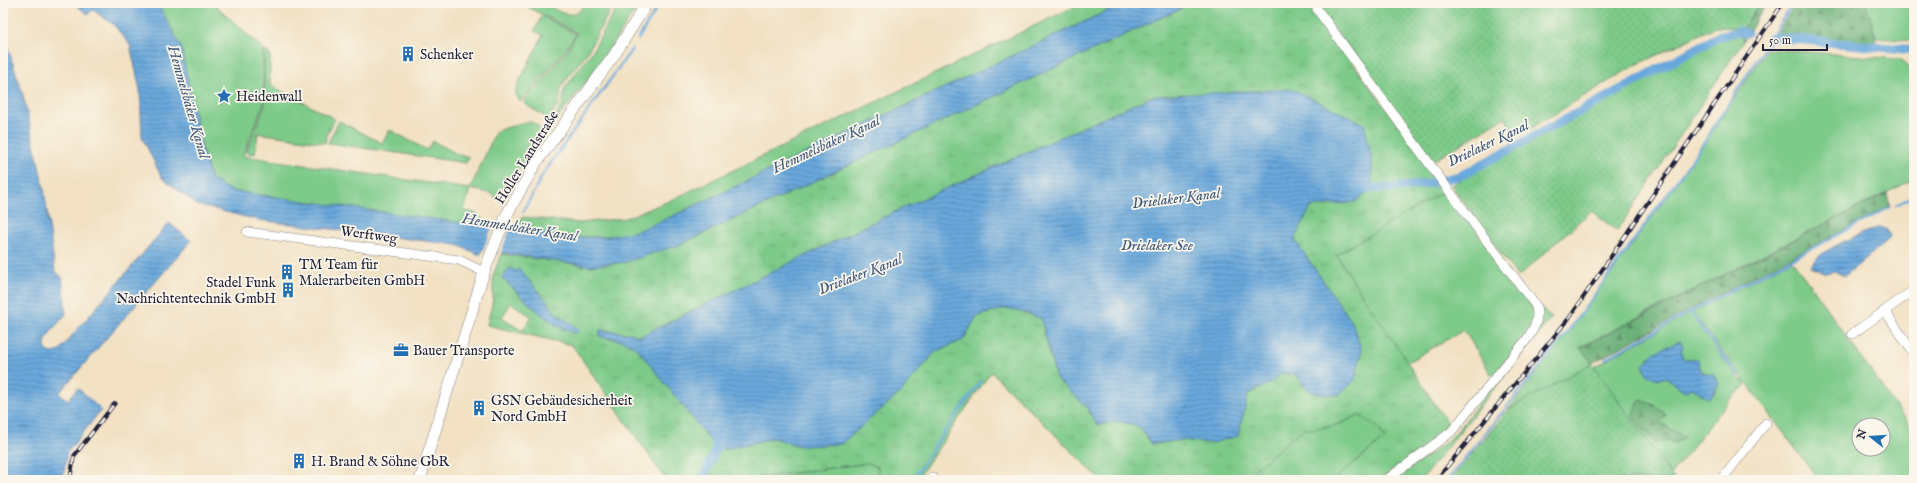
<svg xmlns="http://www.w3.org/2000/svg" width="1917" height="483" viewBox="0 0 1917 483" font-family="'IM FELL English',serif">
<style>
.grass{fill:#7dca89;stroke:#507662;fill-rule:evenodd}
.forest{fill:url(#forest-firs);stroke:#446858}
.park{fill:url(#park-tufts);stroke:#507662;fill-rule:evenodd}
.garden{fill:url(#garden-dots);stroke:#507662}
.water{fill:url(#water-rules);stroke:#46658c}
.pier{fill:#f2e1c3}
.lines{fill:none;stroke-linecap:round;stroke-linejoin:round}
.stream{stroke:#69a8dc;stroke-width:2.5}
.canal{stroke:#69a8dc;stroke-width:9}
.minor-casing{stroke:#8a827f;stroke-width:10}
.major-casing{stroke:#8a827f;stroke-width:12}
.minor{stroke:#fff;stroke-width:9}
.major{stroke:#fff;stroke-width:11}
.rail-casing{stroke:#22223b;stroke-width:4}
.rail{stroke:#fbf7ec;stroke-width:2.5;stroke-dasharray:8;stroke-linecap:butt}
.labels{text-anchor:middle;stroke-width:3.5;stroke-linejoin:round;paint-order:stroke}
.poi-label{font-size:14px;fill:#22223b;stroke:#fbf7ec;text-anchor:start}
.street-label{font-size:14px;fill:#22223b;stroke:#fbf7ec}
.water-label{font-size:15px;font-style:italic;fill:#3e587b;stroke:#fbf7ec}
</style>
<defs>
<pattern id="forest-firs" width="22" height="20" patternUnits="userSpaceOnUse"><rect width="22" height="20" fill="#66ae75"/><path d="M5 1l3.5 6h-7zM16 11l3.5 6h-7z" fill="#548d61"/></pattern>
<pattern id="park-tufts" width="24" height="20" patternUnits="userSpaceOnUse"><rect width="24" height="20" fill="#7dca89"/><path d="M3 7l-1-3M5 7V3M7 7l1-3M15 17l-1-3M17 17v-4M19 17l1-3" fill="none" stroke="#6cad77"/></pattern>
<pattern id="garden-dots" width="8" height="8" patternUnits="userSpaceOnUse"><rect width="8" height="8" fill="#7dca89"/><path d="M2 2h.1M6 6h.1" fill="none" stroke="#6cad77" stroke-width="1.8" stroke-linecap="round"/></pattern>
<pattern id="water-rules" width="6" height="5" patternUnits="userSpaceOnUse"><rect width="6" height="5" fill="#69a8dc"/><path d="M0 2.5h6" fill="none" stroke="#5688b4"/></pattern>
</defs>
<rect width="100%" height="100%" fill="#fbf7ec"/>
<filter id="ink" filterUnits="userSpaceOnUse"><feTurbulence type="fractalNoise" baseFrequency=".025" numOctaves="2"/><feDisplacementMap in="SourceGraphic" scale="8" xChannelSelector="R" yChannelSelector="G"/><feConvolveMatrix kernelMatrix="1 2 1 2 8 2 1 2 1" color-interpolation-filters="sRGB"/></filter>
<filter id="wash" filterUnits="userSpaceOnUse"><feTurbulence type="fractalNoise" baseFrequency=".012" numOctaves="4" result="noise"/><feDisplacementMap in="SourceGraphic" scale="16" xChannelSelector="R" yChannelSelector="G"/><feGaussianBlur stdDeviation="0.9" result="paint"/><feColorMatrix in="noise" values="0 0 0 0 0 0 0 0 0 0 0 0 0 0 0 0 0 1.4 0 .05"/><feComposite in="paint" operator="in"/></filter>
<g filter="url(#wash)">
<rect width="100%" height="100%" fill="#f2e1c3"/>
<g class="grass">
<path d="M151 3H213L263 49 264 103 243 156 470 189 496 131 529 121 537 125 541 131 501 201 490 193 470 189 464 211 475 213 481 217 482 227 231 191 211 179 162 11Z"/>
<path d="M520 3C527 3 536 1 542 3 558 9 573 25 585 3H614L587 53 567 78 561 88 559 104 549 119 531 108 523 102 567 51 577 33Z"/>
<path d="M619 3H640L594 72 560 115 555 118 563 103 564 89 592 52Z"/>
<path d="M1082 3H1124L673 216C661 221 647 229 634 232 594 241 558 236 518 230L522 217 580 223 626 218 669 201Z"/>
<path d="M1866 3H1914V41L1876 38Z"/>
<path d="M542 16 576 34 565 51 520 102 516 96V88L543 35 534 31Z"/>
<path d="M1767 49 1901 59 1914 75V179L1580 347 1592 363 1508 410C1599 293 1686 173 1767 49Z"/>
<path d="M264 50 270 54V85L335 119 327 134 325 143 258 133 255 154 246 153 265 104Z"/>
<path d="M339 121 382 143 390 130 427 150 433 141 459 155 469 157 466 163 328 143Z"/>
<path d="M1446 190 1530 303C1532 307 1534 311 1534 315 1533 334 1505 361 1492 376L1464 330 1406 363 1336 254Z"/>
<path d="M1792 260 1914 432V480H1819L1747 384 1732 397 1671 474 1594 367 1690 313 1737 377 1746 383 1692 312ZM1681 352 1683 359H1698L1701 372 1707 373 1719 383 1712 396 1702 395 1698 391 1691 388 1686 391 1683 390 1666 377ZM1640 400 1666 415 1659 422 1684 437 1666 440ZM1859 425H1883V449H1859Z"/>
<path d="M1541 307 1551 318 1421 480H1394L1448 441 1457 431 1538 328Z"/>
<path d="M1358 415 1377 426 1385 438 1333 480H1242L1303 429C1326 429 1338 426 1358 415Z"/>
<path d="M868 463 878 467 877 480H757V478Z"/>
</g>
<g class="forest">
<path d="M1759 3H1767L1744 40 1741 33Z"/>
<path d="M1796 3H1866L1876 38 1874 45 1776 34Z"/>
<path d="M1887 193 1890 206 1688 311 1592 363 1580 348Z"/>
<path d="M1640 400 1655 405 1666 415 1659 422 1685 437 1675 443 1666 440 1655 443 1632 416Z"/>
</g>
<path class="park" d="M1192 3H1309L1446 190 1336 255 1451 428 1380 480H1333L1385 438 1377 426 1358 415C1338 426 1326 429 1303 429L1242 480H1101L991 372 924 469 918 478 921 480H877L878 467 868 463 757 478V480H666L572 345 487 325 493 300V276L501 254 590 266 679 245ZM1153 96 1355 202 1311 207 1294 239 1352 322 1304 387 1297 375 1281 373 1272 382 1248 394 1212 443 1182 440 1152 444 1140 427 1118 421 1097 425 1086 406 1056 378 1041 318 1008 308 977 316 963 340 935 352 901 392 841 444 801 446 773 438 725 449 717 447 636 347 624 341 599 336 601 330 633 334 639 337 907 206ZM510 268 551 306 555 314 562 317 564 330 548 319 503 278ZM511 303 532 317 522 331 502 317Z"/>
<g class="garden">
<path d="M1332 3H1759L1744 28 1715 27 1634 66 1515 138 1505 117 1433 161 1319 9Z"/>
<path d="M1741 33 1744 40 1617 231 1591 211 1518 277 1451 185 1724 35Z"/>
<path d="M1592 363 1675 480H1450L1508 410Z"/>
</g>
<g class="water">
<path d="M73 3H151L162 11 181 47 202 150 211 179 231 191 572 238 604 237 635 232 673 216 1124 3H1192L679 245 626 262 590 266 482 250 480 255 457 245 258 220 197 205 162 178 142 137 140 90 130 45 114 25 93 10 88 14Z"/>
<path d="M3 32 23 95 44 188 55 271 62 277 66 314C59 324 35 343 50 353L58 352 169 223 191 241 59 393 68 400 78 388 101 410 67 453 63 480H3Z"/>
<path d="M1292 89 1364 124 1372 160V187L1355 202 1311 207 1294 239 1352 322 1362 351 1355 380 1338 395C1316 394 1309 396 1297 375L1281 373 1272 382 1248 394 1238 436 1212 443 1182 440 1152 444 1140 427 1118 421 1097 425 1086 406 1056 378 1041 318 1008 308 977 316 963 340 935 352 901 392 841 444 801 446 773 438 725 449 717 447 709 439 636 347 624 341 599 336 600 330 633 334 639 337 907 206 1153 96Z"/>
<path d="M1881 227 1887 230 1890 236 1888 240 1845 276 1834 271 1826 273 1811 267C1813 264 1813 261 1816 259 1828 247 1864 232 1881 227Z"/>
<path d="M510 268 515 271 519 269 551 306C557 318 570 320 579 330L575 333C546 324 524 298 502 278Z"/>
<path d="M1680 341 1683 346 1681 352 1683 359H1698L1701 372 1713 375 1719 383 1712 396 1707 398 1698 391 1691 388 1686 391 1683 390 1666 377 1659 379 1647 375 1643 364 1654 353Z"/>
</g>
<path class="pier" d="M493 226 510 229 500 255 482 252Z"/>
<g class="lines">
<g class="stream">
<path d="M638 39 660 3"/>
<path d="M1896 205 1914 196"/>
<path d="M523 212 543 174 632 49"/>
<path d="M1690 312 1738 376"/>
<path d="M1605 359 1690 312 1889 208"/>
<path d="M912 480 945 431 981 381"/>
<path d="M1447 480 1567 333 1703 144 1793 3"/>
</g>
<g class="canal">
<path d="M1772 37 1914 50"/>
<path d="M1359 189 1404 187 1431 183 1462 175 1718 37 1739 31 1747 33"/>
<path d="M702 480 717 447 713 436"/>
</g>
</g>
</g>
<g filter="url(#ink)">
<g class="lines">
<g class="minor-casing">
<g id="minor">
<path d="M1317 9 1447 188 1536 306C1539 320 1535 327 1527 339L1451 432 1386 480"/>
<path d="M247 232 459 260 484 272"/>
<path d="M1885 311 1914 354"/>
<path d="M1852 334 1914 290"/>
<path d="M932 477 935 480"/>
<path d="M1725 480 1723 478 1766 423"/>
</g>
</g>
<g class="major-casing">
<path id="major" d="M420 480 484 272 506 216 536 163 615 54 647 3"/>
</g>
<use href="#minor" class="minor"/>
<use href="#major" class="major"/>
<g class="rail-casing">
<g id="rail">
<path d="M70 480 74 456 115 403"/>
<path d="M1436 480 1570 317 1783 3"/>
</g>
</g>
<use href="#rail" class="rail"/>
</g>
</g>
<defs>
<g id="building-bare" transform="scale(1.2)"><path d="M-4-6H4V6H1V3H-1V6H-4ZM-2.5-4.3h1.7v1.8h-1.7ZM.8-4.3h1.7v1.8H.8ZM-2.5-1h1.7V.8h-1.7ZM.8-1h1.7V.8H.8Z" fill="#1f6fb2" stroke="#fbf7ec" stroke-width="2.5" paint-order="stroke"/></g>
<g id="sight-bare" transform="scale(1.2)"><path d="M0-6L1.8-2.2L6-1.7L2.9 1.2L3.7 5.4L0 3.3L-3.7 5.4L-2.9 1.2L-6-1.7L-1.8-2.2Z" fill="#1f6fb2" stroke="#fbf7ec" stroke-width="2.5" paint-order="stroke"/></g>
<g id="office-bare" transform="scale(1.2)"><path d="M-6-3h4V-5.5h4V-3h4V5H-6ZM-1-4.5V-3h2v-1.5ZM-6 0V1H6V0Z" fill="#1f6fb2" stroke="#fbf7ec" stroke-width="2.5" paint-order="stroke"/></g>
</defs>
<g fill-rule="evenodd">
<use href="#building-bare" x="408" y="54"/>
<use href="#sight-bare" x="224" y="96"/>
<use href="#building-bare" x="287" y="272"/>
<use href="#building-bare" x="288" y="290"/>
<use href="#office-bare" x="401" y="350"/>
<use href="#building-bare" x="479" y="408"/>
<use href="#building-bare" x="299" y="461"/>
</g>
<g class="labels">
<g class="poi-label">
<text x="420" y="59">Schenker</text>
<text x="236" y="101">Heidenwall</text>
<text x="299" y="269">TM Team für<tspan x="299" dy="16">Malerarbeiten GmbH</tspan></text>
<text x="276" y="287" text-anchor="end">Stadel Funk<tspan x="276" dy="16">Nachrichtentechnik GmbH</tspan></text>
<text x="413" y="355">Bauer Transporte</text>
<text x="491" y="405">GSN Gebäudesicherheit<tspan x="491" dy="16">Nord GmbH</tspan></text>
<text x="311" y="466">H. Brand &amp; Söhne GbR</text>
</g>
<g class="street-label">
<text transform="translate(526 157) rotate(-58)" y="5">Holler Landstraße</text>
<text transform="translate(369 234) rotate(8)" y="5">Werftweg</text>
</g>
<g class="water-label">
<text transform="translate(189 102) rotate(74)" y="5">Hemmelsbäker Kanal</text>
<text transform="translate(1488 143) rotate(-26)" y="5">Drielaker Kanal</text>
<text transform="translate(826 144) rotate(-25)" y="5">Hemmelsbäker Kanal</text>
<text transform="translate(1176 198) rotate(-7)" y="5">Drielaker Kanal</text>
<text transform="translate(520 227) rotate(9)" y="5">Hemmelsbäker Kanal</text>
<text x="1157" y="250">Drielaker See</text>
<text transform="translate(860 274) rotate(-21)" y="5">Drielaker Kanal</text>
</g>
</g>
<rect width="1917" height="483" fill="none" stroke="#fbf7ec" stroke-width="16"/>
<g transform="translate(1871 437) rotate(287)"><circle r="19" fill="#fbf7ec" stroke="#a4a2a5"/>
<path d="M0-3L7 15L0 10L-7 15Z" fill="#1f6fb2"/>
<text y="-6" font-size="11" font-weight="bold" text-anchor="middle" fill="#22223b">N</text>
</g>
<path d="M1763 44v6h64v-6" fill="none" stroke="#22223b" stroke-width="2"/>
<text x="1769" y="44" font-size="12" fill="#22223b" stroke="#fbf7ec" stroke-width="3" paint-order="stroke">50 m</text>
</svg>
